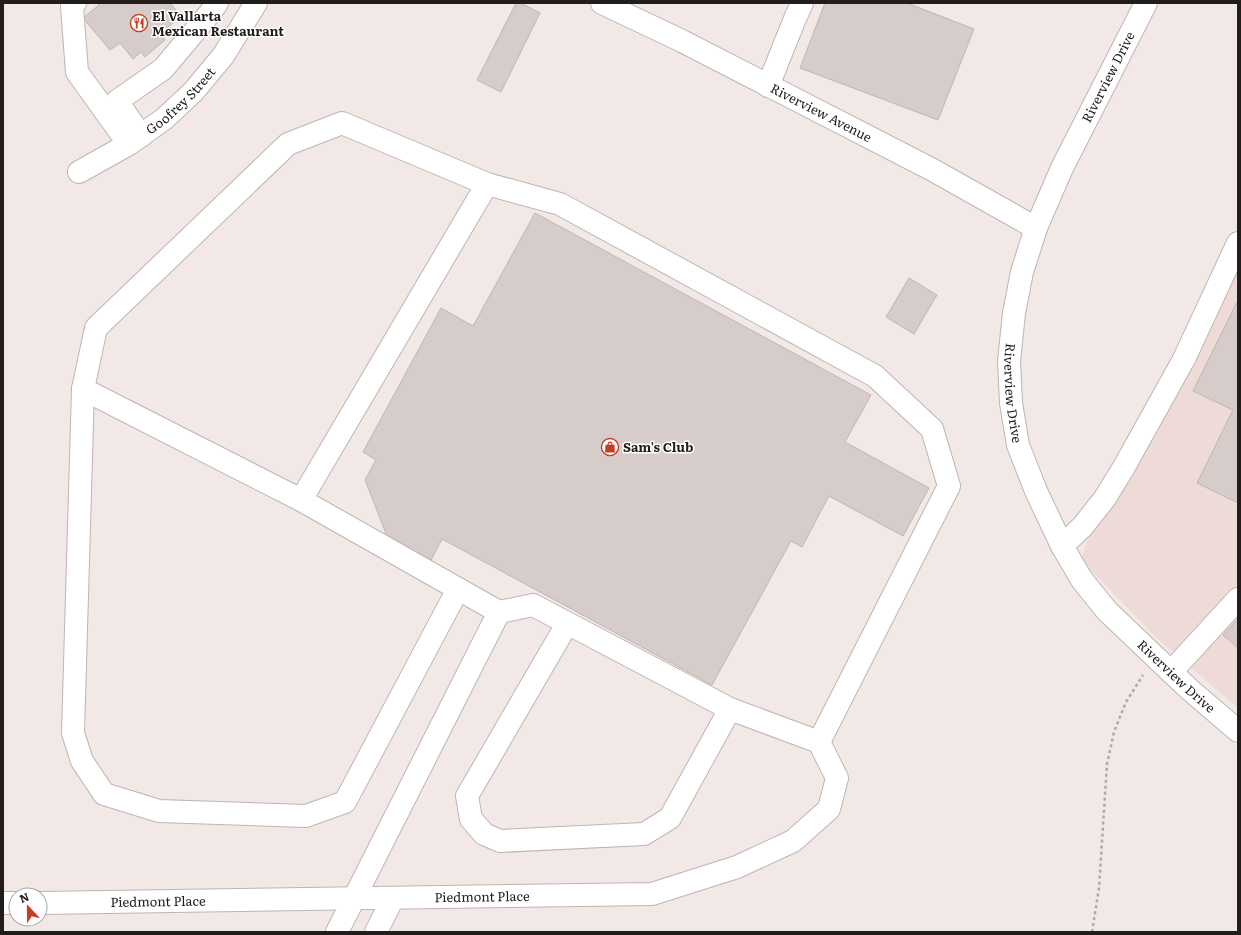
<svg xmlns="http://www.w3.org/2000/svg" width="1241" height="935" viewBox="0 0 1241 935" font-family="Literata,serif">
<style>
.built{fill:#eedbd7}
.building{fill:#d6ccca;stroke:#bfb6b4}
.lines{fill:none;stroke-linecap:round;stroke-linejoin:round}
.minor-casing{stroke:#beb5b3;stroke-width:24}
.path{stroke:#b1a9a7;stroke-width:2.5;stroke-dasharray:3 3;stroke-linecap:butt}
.minor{stroke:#fff;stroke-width:22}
.labels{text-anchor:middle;stroke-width:3;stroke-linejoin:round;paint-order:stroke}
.poi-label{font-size:13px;font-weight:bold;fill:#211d1d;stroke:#fff;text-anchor:start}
.street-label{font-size:13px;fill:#211d1d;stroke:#fff}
</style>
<rect width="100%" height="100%" fill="#f2e8e5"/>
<path class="built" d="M1238 265V708L1159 640 1081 560 1092 527Z"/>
<g class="building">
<path d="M97 3H170L181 16 160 34 165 40 145 57 141 52 133 59 120 43 110 50 83 18 99 5Z"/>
<path d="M516 3H521L540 13 501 92 477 80Z"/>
<path d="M825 3H907L974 29 938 120 800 68Z"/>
<path d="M535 213 871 395 845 442 929 488 903 536 829 496 802 547 791 541 712 685 442 539 431 560 387 536 365 480 376 460 363 452 441 308 473 326Z"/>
<path d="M909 278 937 295 914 334 886 317Z"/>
<path d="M1238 300V503L1197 483 1233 410 1193 391Z"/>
<path d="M1238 619V648L1223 635Z"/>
</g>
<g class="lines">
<g class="minor-casing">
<g id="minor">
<path d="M75 3 72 7 77 72 123 136"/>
<path id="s1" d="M602 3 682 41 931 169 1036 228"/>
<path id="s2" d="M1146 3 1062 168 1036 228 1022 272 1014 313 1009 361 1011 403 1018 445 1036 491 1062 546 1082 580 1107 611 1189 689 1238 731"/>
<path d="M768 86 794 21 802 3"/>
<path d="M141 136 117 101 163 69 210 13 217 3"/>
<path id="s3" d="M79 172 129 144 164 119 193 92 223 56 256 3"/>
<path d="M487 184 560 204 875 376 932 429 949 486 819 742 730 709 533 605 499 612 301 500Z"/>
<path d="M83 389 301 500"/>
<path d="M1062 546 1083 526 1105 498 1124 467 1184 359 1238 243"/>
<path d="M458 589 345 802 306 816 159 811 104 794 82 761 73 733 83 389 96 328 288 144 342 123 487 184"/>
<path d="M567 624 467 796 471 819 484 834 500 841 644 834 670 818 730 709"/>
<path d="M1171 672 1238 599"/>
<path d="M3 903H16"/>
<path id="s4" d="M40 903 652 894 737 867 793 841 829 809 837 778 819 742"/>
<path d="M337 932 499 612"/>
<path d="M376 932 393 898"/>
</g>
</g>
<path class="path" d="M1092 932 1099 888 1107 764 1114 732 1126 702 1143 675"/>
<use href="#minor" class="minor"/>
</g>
<defs>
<g id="restaurant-ring" transform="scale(0.9)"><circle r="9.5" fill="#fff" stroke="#c73c23" stroke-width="1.5"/><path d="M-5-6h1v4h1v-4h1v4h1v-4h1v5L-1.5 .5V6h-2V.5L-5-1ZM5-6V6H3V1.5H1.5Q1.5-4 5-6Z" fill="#c73c23"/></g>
<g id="shop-ring" transform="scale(0.9)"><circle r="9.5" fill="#fff" stroke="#c73c23" stroke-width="1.5"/><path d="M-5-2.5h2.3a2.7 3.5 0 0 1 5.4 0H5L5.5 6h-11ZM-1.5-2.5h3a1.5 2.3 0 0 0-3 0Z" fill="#c73c23"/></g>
</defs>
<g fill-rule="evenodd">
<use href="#restaurant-ring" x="139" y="23"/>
<use href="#shop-ring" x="610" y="447"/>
</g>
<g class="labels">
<g class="poi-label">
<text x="152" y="21">El Vallarta<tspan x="152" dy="15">Mexican Restaurant</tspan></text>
<text x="623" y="452">Sam's Club</text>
</g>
<g class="street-label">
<text transform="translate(1108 77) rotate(-63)" y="5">Riverview Drive</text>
<text dy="5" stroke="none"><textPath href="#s3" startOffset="125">Goofrey Street</textPath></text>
<text dy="5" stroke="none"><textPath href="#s1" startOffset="245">Riverview Avenue</textPath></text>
<text dy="5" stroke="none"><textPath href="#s2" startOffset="419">Riverview Drive</textPath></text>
<text dy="5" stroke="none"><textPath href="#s2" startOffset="756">Riverview Drive</textPath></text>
<text dy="5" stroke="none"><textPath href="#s4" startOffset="442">Piedmont Place</textPath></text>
<text dy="5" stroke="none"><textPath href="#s4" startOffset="118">Piedmont Place</textPath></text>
</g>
</g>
<rect width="1241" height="935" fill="none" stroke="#211d1d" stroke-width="8"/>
<g transform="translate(28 907) rotate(338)"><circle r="19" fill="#ffffff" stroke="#a6a5a5"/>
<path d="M0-3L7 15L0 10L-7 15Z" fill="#c73c23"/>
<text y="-6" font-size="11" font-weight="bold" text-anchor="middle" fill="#211d1d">N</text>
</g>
</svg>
